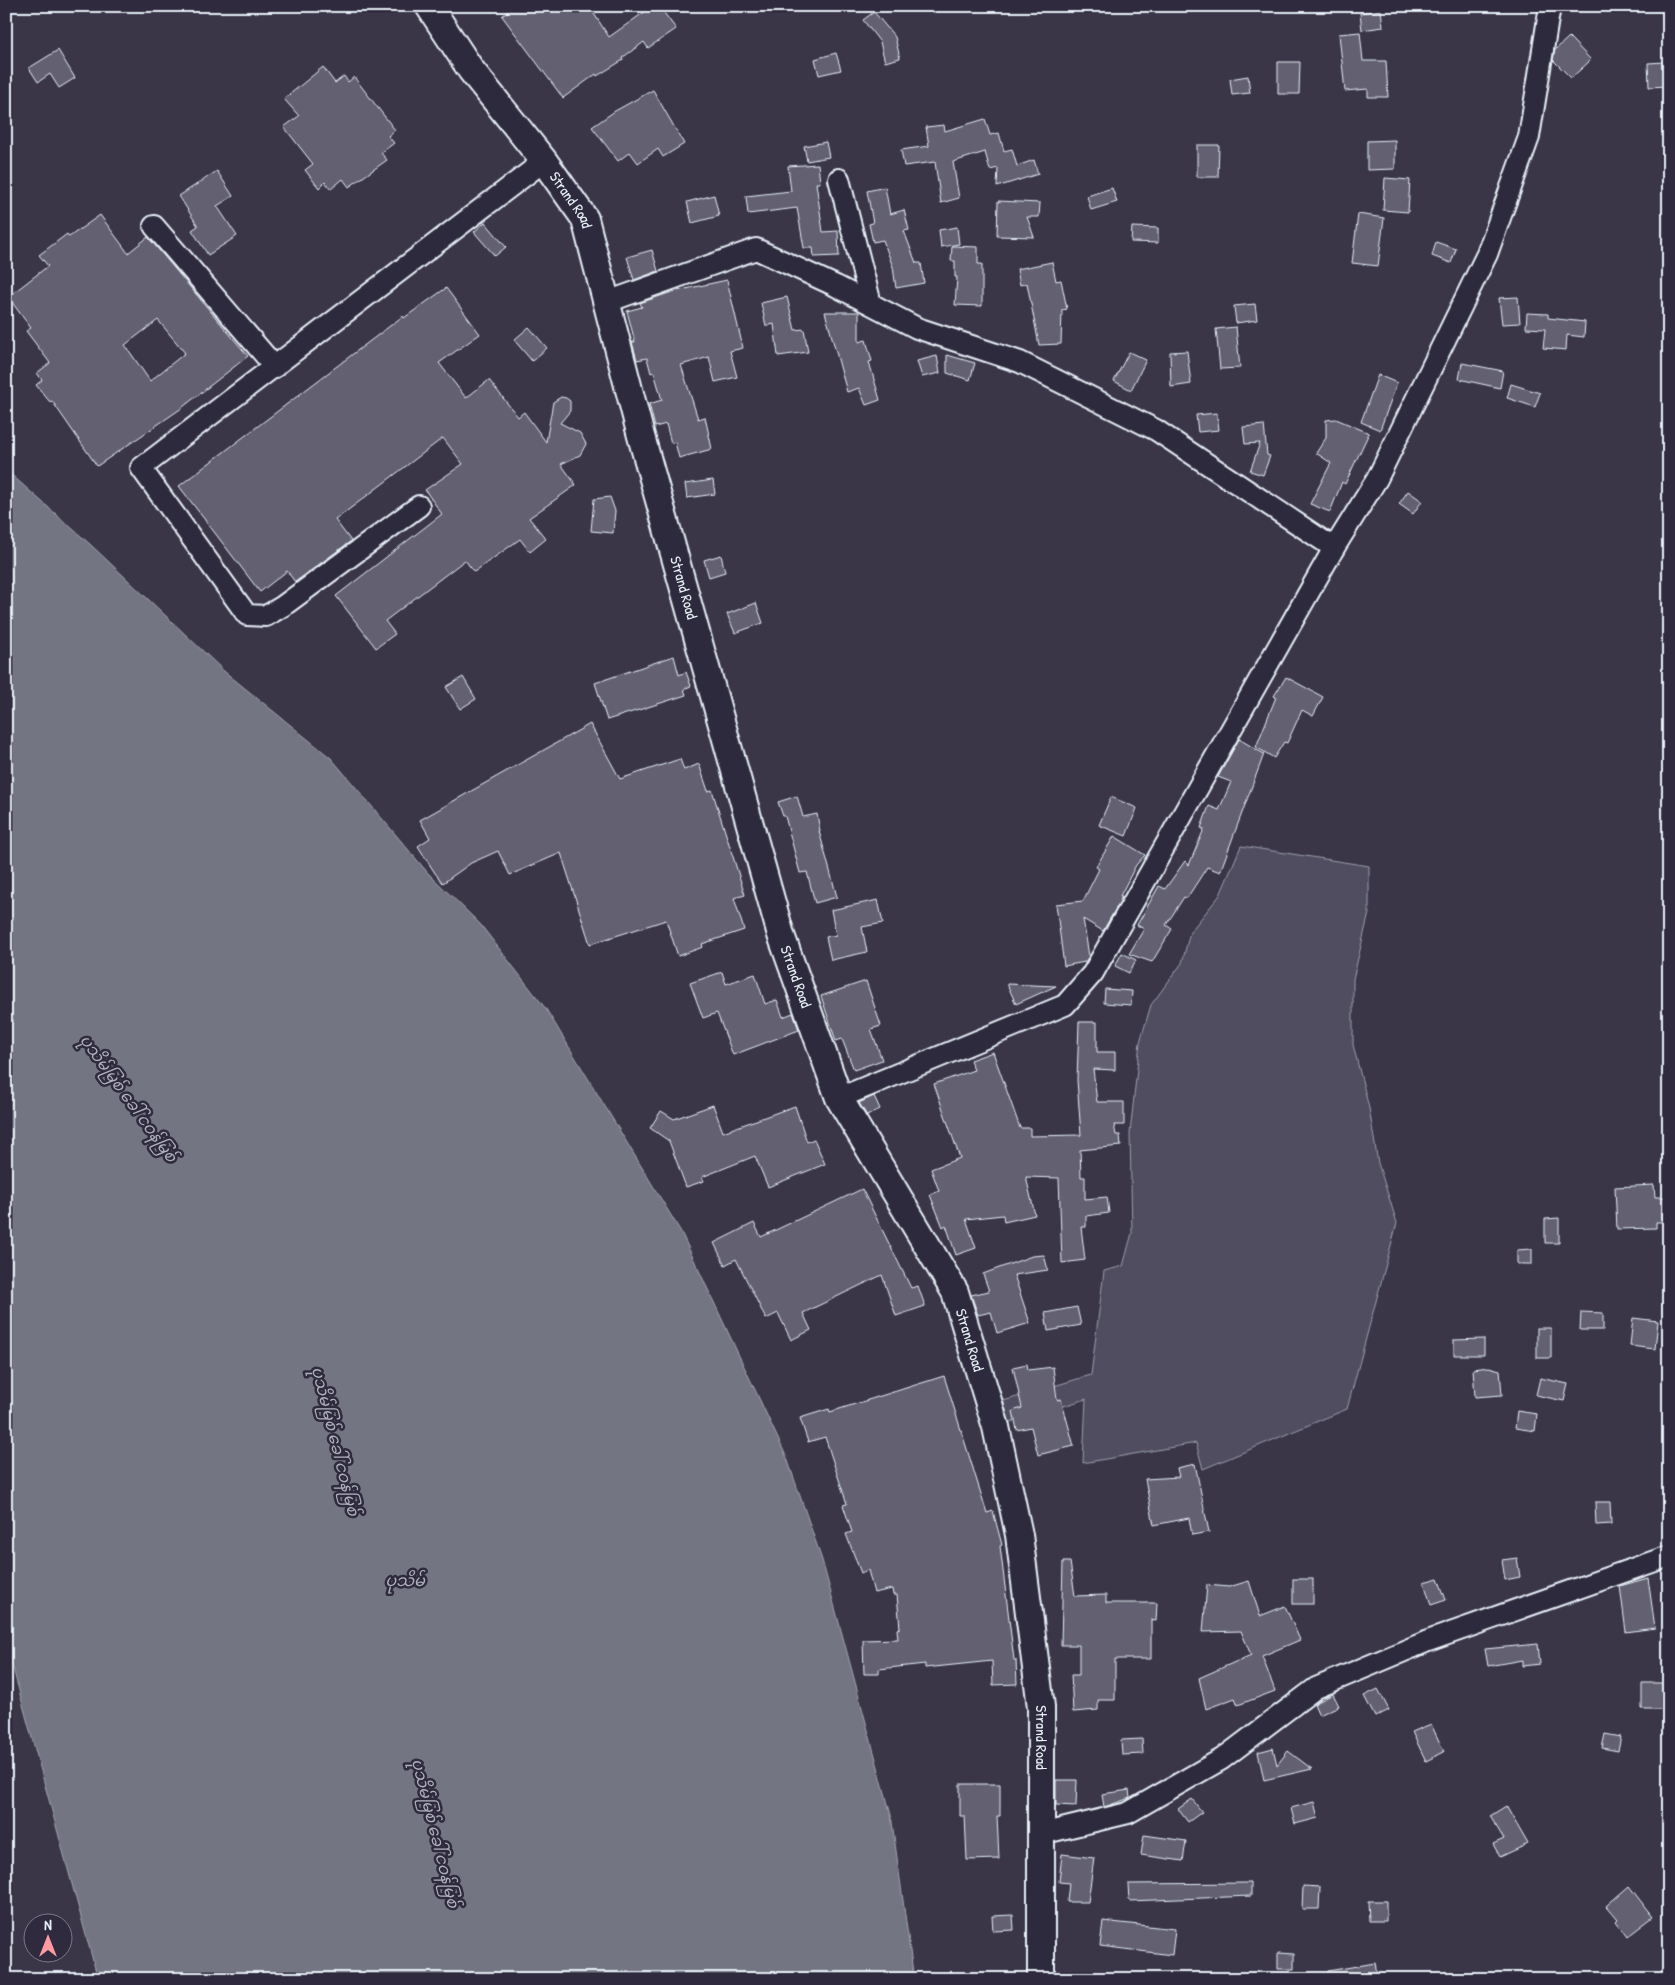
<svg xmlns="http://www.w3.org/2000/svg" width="1675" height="1985" viewBox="0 0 1675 1985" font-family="'Patrick Hand','Noto Sans Myanmar',sans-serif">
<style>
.green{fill:#504e5f;stroke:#9ca0ac}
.water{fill:#737482;stroke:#a2a6b1}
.building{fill:#636171;stroke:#e8f1f8;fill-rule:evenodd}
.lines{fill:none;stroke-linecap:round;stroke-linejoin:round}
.minor-casing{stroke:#e8f1f8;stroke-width:24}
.major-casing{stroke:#e8f1f8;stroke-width:30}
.minor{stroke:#2f2a3d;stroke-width:20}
.major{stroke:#2f2a3d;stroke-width:26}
.labels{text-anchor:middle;stroke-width:5;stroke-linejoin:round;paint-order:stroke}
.street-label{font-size:15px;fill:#e8f1f8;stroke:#2f2a3d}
.water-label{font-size:16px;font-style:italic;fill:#aeb2bd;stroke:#2f2a3d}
</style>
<rect width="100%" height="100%" fill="#3a3648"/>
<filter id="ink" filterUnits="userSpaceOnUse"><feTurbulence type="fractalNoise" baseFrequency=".02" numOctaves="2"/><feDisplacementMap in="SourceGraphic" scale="10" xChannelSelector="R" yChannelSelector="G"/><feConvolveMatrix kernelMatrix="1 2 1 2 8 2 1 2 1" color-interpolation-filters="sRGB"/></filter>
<g filter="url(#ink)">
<path class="green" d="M1241 846 1369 866V913L1353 979V1045L1369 1108 1378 1163 1397 1223 1347 1409 1203 1469 1196 1443 1083 1463 1086 1399 996 1427 990 1405 1091 1375 1104 1271 1123 1266 1132 1233 1130 1133 1140 1042 1151 1005 1182 963 1190 932 1220 895Z"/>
<path class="water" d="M6 470 91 545 225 672 331 758 428 873 480 924 546 1009 681 1232 787 1458 822 1560 891 1815 914 1979H98L6 1643Z"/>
<g class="building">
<path d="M515 6H589L609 37 653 6H659L676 29 648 48 644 42 622 58 623 60 597 76 596 74 563 98 502 16Z"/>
<path d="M1381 10 1383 27 1362 30 1360 13Z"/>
<path d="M874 12 895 37 900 58 885 62 880 42 863 20Z"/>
<path d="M1360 32 1363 61H1386L1388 97H1368V89L1345 91 1339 34Z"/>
<path d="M1569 37 1591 60 1571 78 1553 60 1555 50Z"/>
<path d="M58 50 75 78 59 88 50 74 38 82 29 68Z"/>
<path d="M836 53 841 70 819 75 815 59Z"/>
<path d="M1278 62H1300L1299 94H1278Z"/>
<path d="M1665 62 1667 86 1649 87 1648 63Z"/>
<path d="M323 67 335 83 344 76 348 82 354 77 395 130 388 136 394 143 381 153 387 160 349 187 343 179 331 189 325 182 319 188 305 170 313 164 284 127 299 116 284 99Z"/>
<path d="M1248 76 1250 93 1232 95 1230 79Z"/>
<path d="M653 90 684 144 663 157 658 149 638 163 630 152 618 161 592 127 615 111Z"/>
<path d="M985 119 990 135 999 133 1004 151 1012 149 1017 166 1034 160 1038 174 997 187 998 168 990 170 985 152 953 162 959 198 941 203 935 162 904 166 901 150 929 146 926 127 944 125 945 131Z"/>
<path d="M1395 140V169L1367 170V141Z"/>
<path d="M826 142 829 157 807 161 804 146Z"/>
<path d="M1197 145H1219L1218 177H1197Z"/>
<path d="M818 164 820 183H816L823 232 838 231 839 256 814 257 813 248H804L797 208 748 214 746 196 791 191 788 166Z"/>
<path d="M217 171 233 196 217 206 237 236 208 255 192 230 198 226 179 196Z"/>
<path d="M1385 178 1410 180 1408 212 1383 210Z"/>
<path d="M885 187 890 214 904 210 909 230 904 231 916 263H921L924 283 896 288 893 267 883 240 873 242 869 224 873 223 867 191Z"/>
<path d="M1112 188 1117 202 1091 210 1087 196Z"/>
<path d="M714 195 719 216 692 223 687 202Z"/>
<path d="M998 201 1040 203 1039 217H1027L1034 237 997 236Z"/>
<path d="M1358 214 1384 218 1378 266 1352 263Z"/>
<path d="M100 215 128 253 148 237 248 356 179 410 97 466 52 401 50 402 36 385 42 380 37 373 50 363 26 331 31 328 8 297 48 266 39 255 67 234 69 237ZM158 320 185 353 150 381 125 345Z"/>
<path d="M485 222 506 247 495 256 474 232Z"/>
<path d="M957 227 959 244 941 247 939 230Z"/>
<path d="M1132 227 1158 228V243L1131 242Z"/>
<path d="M1436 242 1456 249 1451 263 1432 256Z"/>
<path d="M952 246 978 247V264H982V306L955 305 957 277H955V261H951Z"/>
<path d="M652 250 658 271 634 280 627 257Z"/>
<path d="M1052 262 1056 281 1061 280 1067 309 1062 310 1061 344 1039 345 1027 283 1020 285 1017 269Z"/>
<path d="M727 280 743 348 730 351 737 377 715 382 709 357 681 365 698 419 705 417 712 449 679 458 675 442 671 443 666 424 655 427 649 404 662 400 654 372 651 373 647 358 637 360 632 342H635L627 311 642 307 640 303 672 292Z"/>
<path d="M446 288 480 334 439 363 466 398 489 380 518 417 524 412 546 442 553 402 561 397 566 398 570 401V411L560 423 580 433 586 444 580 455 561 464 576 485 529 518 546 539 530 552 520 539 474 572 465 560 385 621 395 634 376 648 336 596 442 514 425 490 463 464 443 438 335 520 351 541 295 582 287 571 260 592 179 486 403 316 404 318Z"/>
<path d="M787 297 795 330 804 329 808 352 778 356 774 324 766 326 761 303Z"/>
<path d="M1518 297 1520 323 1502 324 1499 298Z"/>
<path d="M1255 304 1257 320 1236 323 1234 306Z"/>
<path d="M825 312H859V342L866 340 872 361 869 362 880 400 866 405 859 388 847 392Z"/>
<path d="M1527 313 1548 314V318L1585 322 1584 337 1567 335 1566 350 1543 348 1545 329 1526 328Z"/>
<path d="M529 327 547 348 532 361 514 340Z"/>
<path d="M1236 327 1240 368 1220 369 1216 329Z"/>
<path d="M1187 351 1191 384 1171 387 1170 352Z"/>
<path d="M1129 352 1146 360 1131 390 1114 381Z"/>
<path d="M947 355 975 363 970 380 947 373Z"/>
<path d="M937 356 940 373 922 377 917 361Z"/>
<path d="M1462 363 1503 371 1500 388 1459 379Z"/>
<path d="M1378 375 1397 383 1380 430 1361 422Z"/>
<path d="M1511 384 1540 393 1535 407 1507 398Z"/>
<path d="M1217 413 1219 430 1198 432 1196 415Z"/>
<path d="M1336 419 1369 433 1345 484 1342 482 1330 512 1310 504 1331 463 1316 453 1326 438V420Z"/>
<path d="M1264 425 1267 455 1270 456 1263 475 1250 471 1260 443 1245 444 1243 427Z"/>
<path d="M713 480 715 494 687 498 685 484Z"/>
<path d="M1408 491 1422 501 1413 514 1399 504Z"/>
<path d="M610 497 615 511 613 533 591 531 594 499Z"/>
<path d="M721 555 725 572 709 577 704 560Z"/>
<path d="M756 603 763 623 735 633 727 614Z"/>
<path d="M674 656 679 675 686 672 691 686 684 689 686 695 607 720 595 683Z"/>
<path d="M463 677 476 699 460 709 446 687Z"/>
<path d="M1286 677 1323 697 1313 716 1302 710 1287 743 1284 742 1274 758 1256 747 1276 697 1274 696Z"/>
<path d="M590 724 620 779 680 759 684 770 699 764 708 791 712 790 745 895 734 898 744 930 702 944 703 947 678 956 666 920 590 944 561 853 510 875 498 851 471 863 443 883 435 873 418 846 430 838 420 820Z"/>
<path d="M1239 739 1264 754 1220 872 1207 867 1187 898 1184 897 1166 925 1172 929 1152 962 1129 954 1144 929 1137 925 1159 886 1165 889 1185 861 1189 865 1204 829 1201 828 1209 806 1219 810 1231 782 1218 777Z"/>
<path d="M797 796 803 817 817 814 820 831H819L837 897 815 903 807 872 800 873 785 816H783L778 802Z"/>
<path d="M1111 797 1137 808 1126 836 1099 825Z"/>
<path d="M1114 836 1145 855 1136 865 1120 896H1122L1120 901 1103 931 1083 919 1089 956 1085 962 1064 966 1056 904 1083 901 1099 869 1096 867Z"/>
<path d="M878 900 883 923 862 927 867 952 831 960 826 937 836 935 831 910Z"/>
<path d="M1122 953 1136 960 1129 973 1115 966Z"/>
<path d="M722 972 726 984 755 974 765 1004 777 1000 783 1017 793 1013 799 1030 733 1055 717 1013 703 1018 690 983Z"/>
<path d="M866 981 881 1026 871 1029 882 1060 854 1070 842 1039 836 1041 821 996Z"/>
<path d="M1007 984 1056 986 1016 1004Z"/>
<path d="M1105 989 1132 991 1131 1005 1104 1003Z"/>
<path d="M1079 1022H1097V1052H1115V1070L1093 1069 1097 1102H1124V1125H1114L1116 1135H1120L1121 1146 1080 1150 1081 1177H1085V1199L1107 1197 1109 1213 1086 1216V1227H1081L1085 1260 1062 1263 1059 1178 1026 1177 1035 1215 1004 1222 1003 1215 966 1219 976 1248 956 1255 946 1225 943 1227 930 1195 939 1191 931 1169 960 1158 934 1084 974 1070 970 1060 993 1052 1020 1128H1030V1136L1081 1135 1077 1080Z"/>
<path d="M874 1096 880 1109 867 1116 859 1103Z"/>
<path d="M713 1105 723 1132 795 1106 807 1142 814 1139 825 1164 768 1187 755 1156 702 1177 704 1181 686 1187 669 1141 650 1128 661 1111 674 1119Z"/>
<path d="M1654 1185 1655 1197H1669V1222H1656V1228L1617 1229 1615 1187Z"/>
<path d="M862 1189 911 1288 918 1286 925 1306 896 1316 882 1275 803 1313 811 1330 791 1340 778 1313 766 1319 736 1259 725 1265 714 1243 754 1223 761 1237Z"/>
<path d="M1559 1218V1243H1545V1219Z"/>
<path d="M1532 1249V1264H1517V1250Z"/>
<path d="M1044 1255 1048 1270 1014 1275 1030 1323 997 1333 991 1312 978 1315 971 1295 989 1291 983 1274 1032 1256Z"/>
<path d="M1077 1307 1081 1325 1048 1331 1045 1313Z"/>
<path d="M1581 1312 1603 1313V1330H1580Z"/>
<path d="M1633 1318 1658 1321 1655 1349 1630 1346Z"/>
<rect x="1537" y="1328" width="14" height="30"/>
<path d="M1484 1339V1355H1454V1340Z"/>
<path d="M1027 1364 1028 1370 1053 1367 1057 1400 1061 1399 1074 1446 1038 1455 1031 1427 1017 1430 1013 1411 1022 1408 1013 1367Z"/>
<path d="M1489 1367 1500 1370 1502 1395 1475 1397 1473 1369Z"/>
<path d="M944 1376 987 1513 993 1511 1002 1545 1000 1546 1014 1660H1016L1017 1684 993 1685 992 1661 925 1668V1664L879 1669V1674H864L863 1640 898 1639 897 1629 900 1628 897 1595H893L892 1589 874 1593 868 1570 861 1573 846 1534 852 1532 843 1505 847 1504 825 1437 808 1442 800 1418 829 1409 830 1412Z"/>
<path d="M1540 1378 1568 1384 1564 1401 1536 1395Z"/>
<path d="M1517 1411 1537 1414 1535 1431 1515 1428Z"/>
<path d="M1195 1464 1209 1532 1192 1535 1189 1518 1154 1525 1145 1479 1179 1477 1177 1468Z"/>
<path d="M1595 1502H1610L1611 1524 1596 1525Z"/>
<path d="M1517 1558 1520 1577 1505 1580 1502 1560Z"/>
<path d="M1063 1562H1070L1075 1596 1106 1595V1603H1157L1156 1621 1151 1620V1659H1115V1700H1098V1710L1073 1712 1071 1675H1079V1645H1061Z"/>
<path d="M1438 1578 1446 1600 1431 1605 1424 1582Z"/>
<path d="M1648 1578 1655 1628 1626 1632 1620 1586Z"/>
<rect x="1293" y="1579" width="20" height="25"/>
<path d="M1249 1581 1260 1616 1285 1606 1300 1640 1262 1656 1275 1691 1238 1705 1235 1698 1206 1709 1199 1678 1251 1655 1241 1631 1203 1632 1207 1585 1229 1587Z"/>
<path d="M1538 1644 1540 1664 1522 1666V1660L1488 1666 1485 1649Z"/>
<path d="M1642 1683H1662L1663 1709H1642Z"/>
<path d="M1378 1689 1389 1710 1375 1717 1364 1696Z"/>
<path d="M1333 1694 1339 1706 1319 1715 1314 1704Z"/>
<path d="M1431 1724 1444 1752 1426 1761 1412 1732Z"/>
<path d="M1605 1734 1621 1737 1618 1751 1602 1748Z"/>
<path d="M1142 1739 1143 1754 1122 1755 1121 1740Z"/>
<path d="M1273 1748 1277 1765 1288 1751 1312 1769 1264 1780 1258 1752Z"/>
<path d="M1056 1780H1077L1076 1806 1056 1805Z"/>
<path d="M960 1784H1000V1816H997L999 1859 967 1860 965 1816H960Z"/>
<path d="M1129 1790 1130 1798 1104 1807 1102 1794Z"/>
<path d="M1192 1799 1202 1812 1188 1822 1178 1809Z"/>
<path d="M1314 1802 1318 1818 1295 1824 1291 1808Z"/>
<path d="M1506 1806 1528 1844 1500 1857 1493 1844 1504 1839 1490 1816Z"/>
<path d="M1144 1835 1186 1841 1183 1861 1141 1855Z"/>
<path d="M1062 1854 1094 1858 1088 1902H1067L1069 1883 1059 1882Z"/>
<path d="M1251 1883V1896L1129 1901 1128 1884Z"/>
<path d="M1303 1886 1320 1887 1319 1909H1302Z"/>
<path d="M1629 1886 1653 1917 1627 1937 1616 1922 1618 1920 1606 1906Z"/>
<path d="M1368 1901H1386V1921H1369Z"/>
<path d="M1013 1915 1014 1930 993 1931 992 1916Z"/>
<path d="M1103 1921 1175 1929 1172 1955 1100 1946Z"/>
<path d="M1278 1953 1294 1954V1969H1278Z"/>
<path d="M1375 1963 1378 1979H1329L1328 1971Z"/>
</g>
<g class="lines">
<g class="minor-casing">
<g id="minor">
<path d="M839 179 871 304"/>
<path d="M154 226 275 367"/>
<path d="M607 302 756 249 836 286 917 328 1020 362 1156 430 1334 548"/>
<path d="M419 506 283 606 266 616 247 615 141 468 544 161"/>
<path d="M839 1098 1065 1005 1093 973 1334 548 1377 479 1487 254 1529 137 1550 6"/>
<path d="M1041 1834 1128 1813 1222 1759 1316 1688 1428 1641 1669 1556"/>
</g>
</g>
<g class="major-casing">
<g id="major">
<path id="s1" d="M429 6 471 70 544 161 585 219 641 436 781 935 839 1098 955 1292 996 1427 1019 1535 1041 1707V1979"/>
</g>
</g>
<use href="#minor" class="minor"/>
<use href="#major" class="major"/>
</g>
</g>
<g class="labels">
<g class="street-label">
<text dy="5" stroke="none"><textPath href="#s1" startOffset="241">Strand Road</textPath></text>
<text dy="5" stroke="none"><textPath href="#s1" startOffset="646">Strand Road</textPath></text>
<text dy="5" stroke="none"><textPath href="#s1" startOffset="1051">Strand Road</textPath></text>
<text dy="5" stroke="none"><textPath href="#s1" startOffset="1456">Strand Road</textPath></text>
<text dy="5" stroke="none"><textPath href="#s1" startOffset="1861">Strand Road</textPath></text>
</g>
<g class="water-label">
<text transform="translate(129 1098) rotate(54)" y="6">ပုသိမ်မြစ် ခေါ် ငဝန်မြစ်</text>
<text transform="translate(336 1441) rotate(76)" y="6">ပုသိမ်မြစ် ခေါ် ငဝန်မြစ်</text>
<text x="405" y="1586">ပုသိမ်</text>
<text transform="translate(436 1833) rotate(76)" y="6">ပုသိမ်မြစ် ခေါ် ငဝန်မြစ်</text>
</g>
</g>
<rect width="1675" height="1985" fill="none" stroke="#2f2a3d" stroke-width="25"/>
<rect x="12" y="12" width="1650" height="1960" fill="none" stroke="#e8f1f8" stroke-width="2" filter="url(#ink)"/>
<g transform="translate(48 1938)"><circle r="24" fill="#2f2a3d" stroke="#797a88"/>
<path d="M0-4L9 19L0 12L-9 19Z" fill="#ff9aa2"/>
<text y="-8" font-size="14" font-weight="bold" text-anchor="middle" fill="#e8f1f8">N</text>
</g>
</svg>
